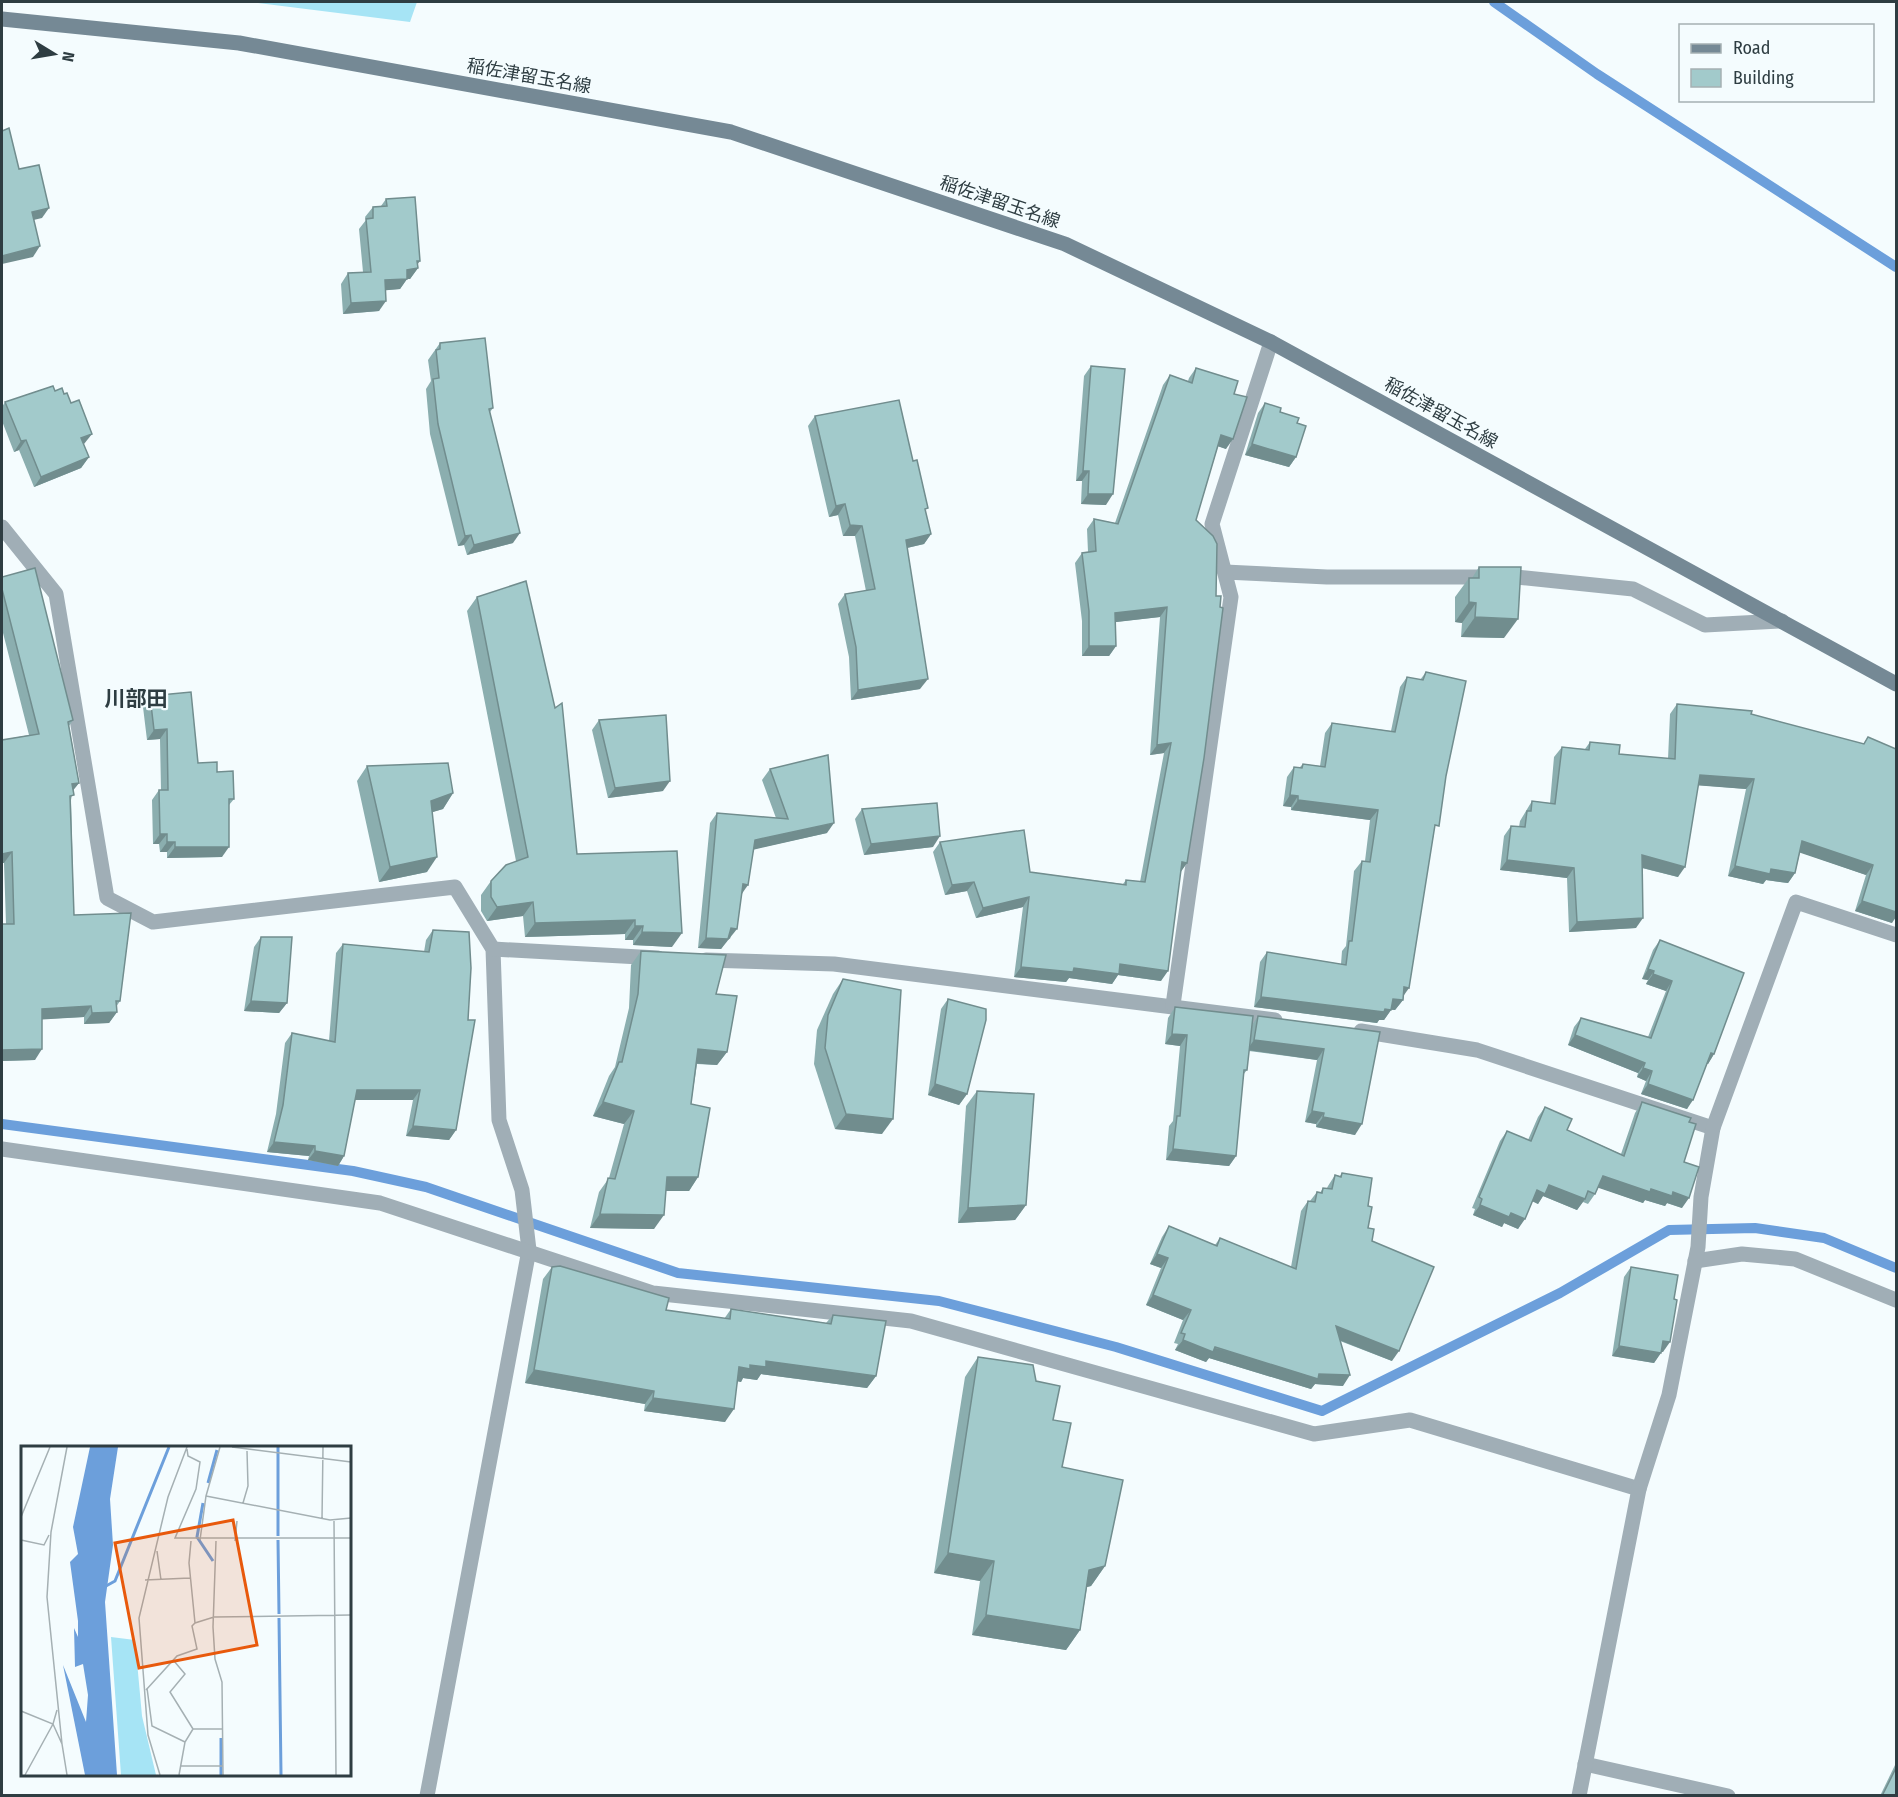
<svg xmlns="http://www.w3.org/2000/svg" width="1898" height="1797" viewBox="0 0 1898 1797" font-family="'Fira Sans Condensed','Noto Sans JP',sans-serif">
<style>
.green{fill:#a6e4f5}
.lines{fill:none;stroke-linecap:round;stroke-linejoin:round}
.stream{stroke:#6c9fdb;stroke-width:10}
.minor{stroke:#a0aeb6;stroke-width:15}
.secondary{stroke:#758995;stroke-width:15}
.wall{fill:#8baeaf}
.shaded-wall{fill:#718d8e}
.building{fill:#a2cacb;stroke:#718d8e;stroke-width:1.5}
.labels{text-anchor:middle;stroke-width:4.5;stroke-linejoin:round;paint-order:stroke}
.street-label{font-size:18px;fill:#2e3d42;stroke:#f4fcfe}
.quarter-label{font-size:21px;font-weight:bold;fill:#2e3d42;stroke:#f4fcfe}
.inset-river{fill:none;stroke:#6c9fdb;stroke-width:3}
.inset-road{fill:none;stroke:#a5b0b3;stroke-width:1.5}
.view{fill:#e8590c;fill-opacity:0.15;stroke:#e8590c;stroke-width:3}
.inset-edge{fill:none;stroke:#2e3d42;stroke-width:3}
</style>
<rect width="100%" height="100%" fill="#f4fcfe"/>
<path class="green" d="M251 2H417L410 22Z"/>
<g class="lines">
<g class="stream">
<path d="M1494 2 1597 74 1896 267"/>
<path d="M2 1124 353 1171 426 1187 678 1273 939 1301 1116 1347 1322 1411 1560 1293 1669 1230 1755 1228 1824 1238 1896 1268"/>
</g>
<g class="minor">
<path d="M2 527 56 594 107 898 153 922 455 887 493 949 499 1120 522 1190 529 1250 427 1796"/>
<path d="M1225 572 1327 577H1516L1633 589 1705 625 1782 621"/>
<path d="M493 949 658 958"/>
<path d="M706 960 834 964 1275 1020"/>
<path d="M1173 1005 1231 597 1212 524 1271 342"/>
<path d="M1361 1031 1477 1050 1713 1128"/>
<path d="M2 1149 380 1203 653 1293 911 1321 1314 1434 1410 1420 1639 1489"/>
<path d="M1695 1261 1742 1254 1795 1259 1896 1300"/>
<path d="M1585 1764 1728 1796"/>
<path d="M1579 1796 1639 1489 1669 1395 1698 1247 1701 1197 1713 1128 1796 902 1896 935"/>
</g>
<path class="secondary" d="M2 19 239 43 731 132 1065 244 1271 342 1896 684"/>
</g>
<g class="wall">
<path d="M386 199 417 264 418 268 410 279H407L400 289 386 290 379 311 343 314 341 284 348 273 363 272 359 229 366 220 365 217 373 207 381 206Z"/>
<path d="M440 343 493 408 490 412 513 543 467 555 464 545 458 546 430 434 426 389 431 381 428 360Z"/>
<path d="M1091 366 1106 505 1081 504 1082 481H1076L1084 376Z"/>
<path d="M1196 368 1234 394 1226 449 1218 446 1196 520 1187 863 1181 871 1161 981 1118 975 1112 984 1069 978 1066 982 1014 977 1023 907 976 918 967 891 945 895 933 852 940 842 1030 872 1123 884 1126 880 1140 882 1164 753 1150 755 1160 617 1115 622 1116 646 1109 656H1082V621L1075 563 1082 553 1088 552 1087 529 1094 519 1115 523 1163 385 1170 375 1188 381 1189 378Z"/>
<path d="M55 391 64 394 84 444H83L89 457 81 468 34 487 19 450 14 452 2 421V407L5 402Z"/>
<path d="M1265 403 1297 423 1296 457 1289 467 1245 455 1258 413Z"/>
<path d="M815 416 913 461 931 534 924 544 907 548 920 689 851 700 849 657 838 604 845 594 866 591 855 536H843L838 515 829 517 808 426Z"/>
<path d="M1479 567 1504 638 1461 637 1462 623 1455 622V597L1469 578H1472Z"/>
<path d="M2 577 73 720 69 726 79 783 73 790 71 800 74 915 120 1001 116 1007 117 1012 109 1023 84 1024V1017L42 1019 35 1060 2 1061V924H6L4 863H2V740L29 735 2 629Z"/>
<path d="M477 597 577 854 672 947 633 945V940H625V934L525 937 523 916 487 921 481 911V895L491 881 516 861 467 611Z"/>
<path d="M1426 672 1434 833 1403 1000 1395 1010H1391L1384 1020H1379L1377 1023 1254 1007 1260 962 1267 952 1341 964 1342 951 1346 946 1354 871 1362 861H1365L1370 820 1291 810V807L1283 806 1287 777 1294 767H1300L1303 764 1320 766 1325 733 1332 723 1391 731 1400 687 1407 677 1420 680Z"/>
<path d="M150 696 198 763 217 772 234 799 229 805 222 857 167 858V852H160L159 844H153L152 800 159 790H161L160 739 147 740 143 707Z"/>
<path d="M1677 704 1751 714 1863 744 1868 737 1892 923 1855 911 1866 875 1800 852 1795 873 1788 883 1766 880 1763 884 1728 876 1746 789 1698 785 1678 877 1642 868 1636 928 1569 932 1567 878 1500 870 1504 836 1511 826 1519 827 1520 821 1532 801 1550 803 1554 757 1562 747 1585 749 1590 742 1619 754 1668 759 1670 714Z"/>
<path d="M599 720 663 791 608 798 592 730Z"/>
<path d="M367 766 453 793 443 809 432 812 427 872 379 882 357 781Z"/>
<path d="M770 769 827 833 754 849 730 939H728L721 949 698 948 710 823 717 813 776 818 762 780Z"/>
<path d="M862 809 933 847 864 855 855 819Z"/>
<path d="M433 930 456 1130 449 1140 406 1136 413 1100H355L344 1156 338 1166 308 1160 309 1156 267 1152 276 1114 285 1043 292 1033 329 1041 336 953 343 944 424 952 426 940Z"/>
<path d="M261 937 287 1003 279 1013 244 1011 254 947Z"/>
<path d="M1660 940 1714 1054 1708 1064H1707L1687 1109 1641 1094 1646 1081 1637 1077 1638 1073 1568 1045 1574 1027 1581 1018 1648 1037 1666 991 1646 984 1648 980 1642 979 1653 950Z"/>
<path d="M641 951 716 994 727 1052 717 1065 697 1064 691 1104 698 1177 689 1191H666L654 1229 590 1228 599 1192 609 1178 624 1124 593 1116 609 1076 615 1067 629 1008 631 965Z"/>
<path d="M843 979 882 1134 835 1129 814 1064 817 1030 833 994Z"/>
<path d="M948 999 967 1094 959 1105 928 1095 941 1009Z"/>
<path d="M1175 1007 1252 1025 1258 1016 1380 1032 1355 1135 1316 1127V1124L1305 1122 1317 1060 1249 1051 1247 1070 1243 1075 1236 1156 1229 1166 1166 1160 1169 1126 1173 1121 1180 1046 1165 1044 1168 1018Z"/>
<path d="M977 1091 1026 1205 1015 1220 958 1223 966 1106Z"/>
<path d="M1642 1102 1689 1122 1684 1162 1682 1208 1667 1203 1665 1206 1645 1200 1643 1203 1598 1187 1595 1194 1588 1204 1583 1202 1577 1210 1543 1196 1538 1204 1532 1201 1518 1229 1504 1223 1502 1227 1473 1215 1475 1209 1472 1208 1500 1141 1507 1131 1528 1140 1538 1117 1545 1107 1567 1130 1621 1154 1635 1113Z"/>
<path d="M1342 1173 1368 1206V1228L1372 1241 1392 1361 1340 1341 1343 1386 1315 1384 1311 1389 1209 1358 1206 1362 1175 1350 1178 1344 1174 1343 1183 1320 1146 1305 1161 1268 1150 1264 1162 1237 1169 1226 1215 1245 1220 1238 1291 1267 1301 1211 1308 1201H1310L1317 1192 1320 1193 1323 1188H1327L1328 1186 1335 1175 1340 1176Z"/>
<path d="M552 1267 666 1310 724 1319 731 1309 826 1323 833 1315 876 1376 867 1388 761 1374 757 1380 743 1378 741 1382 738 1381 725 1422 644 1411 645 1404 525 1383 543 1279Z"/>
<path d="M1631 1267 1674 1299 1663 1352H1661L1654 1363 1612 1356 1624 1277Z"/>
<path d="M978 1357 1036 1381 1053 1420 1062 1467 1105 1566 1091 1586 1087 1587 1080 1630 1066 1650 972 1635 980 1581 934 1573 965 1377Z"/>
<path d="M1896 1763V1796H1880Z"/>
</g>
<g class="shaded-wall">
<path d="M49 208 42 218 25 222 32 212Z"/>
<path d="M40 246 33 257 2 264V256Z"/>
<path d="M417 261H420L414 269 418 268 410 279H407L400 289 378 291 385 280 407 270Z"/>
<path d="M386 301 379 311 343 314 351 303Z"/>
<path d="M92 434 84 444 74 448 81 438Z"/>
<path d="M1221 435 1233 439 1226 449 1214 445Z"/>
<path d="M26 440 19 450 14 452 21 441Z"/>
<path d="M1252 444 1296 457 1289 467 1245 455Z"/>
<path d="M89 457 81 468 34 487 41 477Z"/>
<path d="M1083 471H1089L1082 481H1076Z"/>
<path d="M1088 494H1113L1106 505 1081 504Z"/>
<path d="M845 504 838 515 829 517 836 506Z"/>
<path d="M850 525 862 526 855 536H843Z"/>
<path d="M520 533 513 543 467 555 474 545Z"/>
<path d="M931 534 924 544 898 550 906 540Z"/>
<path d="M471 535 464 545 458 546 465 536Z"/>
<path d="M1469 602 1476 603 1462 623 1455 622Z"/>
<path d="M1167 607 1160 617 1108 623 1115 613Z"/>
<path d="M1475 617 1518 619 1504 638 1461 637Z"/>
<path d="M1089 646H1116L1109 656H1082Z"/>
<path d="M928 679 920 689 851 700 858 690Z"/>
<path d="M167 729 160 739 147 740 154 730Z"/>
<path d="M1171 743 1164 753 1150 755 1157 745Z"/>
<path d="M1700 775 1754 779 1746 789 1693 785Z"/>
<path d="M670 781 663 791 608 798 615 788Z"/>
<path d="M79 783 71 793 72 784Z"/>
<path d="M453 793 443 809 420 816 431 801Z"/>
<path d="M1290 795 1298 796 1291 807 1283 806Z"/>
<path d="M1298 800 1378 810 1370 820 1291 810Z"/>
<path d="M834 823 827 833 748 851 755 840Z"/>
<path d="M160 834H167L159 844H153Z"/>
<path d="M940 836 933 847 864 855 871 844Z"/>
<path d="M1802 841 1873 865 1866 875 1795 851Z"/>
<path d="M167 842H175L167 852H160Z"/>
<path d="M175 847H229L222 857 167 858Z"/>
<path d="M12 852 4 863H2V854Z"/>
<path d="M1642 855 1685 867 1678 877 1635 866Z"/>
<path d="M437 857 427 872 379 882 390 867Z"/>
<path d="M1507 860 1574 868 1567 878 1500 870Z"/>
<path d="M1182 862 1187 863 1180 873Z"/>
<path d="M1735 866 1771 869 1795 873 1788 883 1766 880 1763 884 1728 876Z"/>
<path d="M974 882 967 891 945 895 952 885Z"/>
<path d="M743 884 748 885 741 895Z"/>
<path d="M1029 897 1023 907 976 918 983 908Z"/>
<path d="M1862 901 1896 912V917L1892 923 1855 911Z"/>
<path d="M533 902 523 916 487 921 497 907Z"/>
<path d="M1643 918 1636 928 1569 932 1577 922Z"/>
<path d="M635 920 625 934 525 937 535 923Z"/>
<path d="M635 926H643L633 940H625Z"/>
<path d="M731 928 737 929 721 949 698 948 706 938Z"/>
<path d="M642 932 682 933 672 947 633 945Z"/>
<path d="M1120 964 1168 971 1161 981 1118 975 1112 984 1069 978 1066 982 1014 977 1021 967 1074 968Z"/>
<path d="M1648 969 1654 971 1648 980 1642 979Z"/>
<path d="M1653 974 1672 981 1666 991 1646 984Z"/>
<path d="M1404 987 1409 988 1402 998Z"/>
<path d="M1261 997 1391 1010 1384 1020H1379L1377 1023 1254 1007Z"/>
<path d="M1393 999 1403 1000 1395 1010 1386 1009Z"/>
<path d="M251 1001 287 1003 279 1013 244 1011Z"/>
<path d="M91 1006 84 1017 34 1020 42 1009Z"/>
<path d="M117 1012 109 1023 84 1024 92 1013Z"/>
<path d="M1172 1034 1187 1035 1180 1046 1165 1044Z"/>
<path d="M1575 1035 1645 1063 1638 1073 1568 1045Z"/>
<path d="M1254 1040 1324 1049 1317 1060 1247 1050Z"/>
<path d="M42 1049 35 1060 2 1061V1050Z"/>
<path d="M698 1049 727 1052 717 1065 689 1063Z"/>
<path d="M1711 1053 1714 1054 1708 1064 1704 1063Z"/>
<path d="M1643 1068 1652 1071 1646 1081 1637 1077Z"/>
<path d="M935 1084 967 1094 959 1105 928 1095Z"/>
<path d="M1648 1084 1693 1100 1687 1109 1641 1094Z"/>
<path d="M357 1090H420L413 1100H350Z"/>
<path d="M603 1102 634 1111 624 1124 593 1116Z"/>
<path d="M1312 1111 1324 1113 1316 1124 1305 1122Z"/>
<path d="M846 1114 893 1119 882 1134 835 1129Z"/>
<path d="M1323 1117 1362 1124 1355 1135 1316 1127Z"/>
<path d="M413 1126 456 1130 449 1140 406 1136Z"/>
<path d="M274 1142 315 1146 309 1156 267 1152Z"/>
<path d="M1173 1149 1236 1156 1229 1166 1166 1160Z"/>
<path d="M315 1151 344 1156 338 1166 308 1160Z"/>
<path d="M1603 1176 1651 1189 1673 1192 1689 1198 1682 1208 1667 1203 1665 1206 1645 1200 1643 1203 1596 1187Z"/>
<path d="M667 1177H698L689 1191H658Z"/>
<path d="M1549 1185 1585 1199 1577 1210 1543 1196 1538 1204 1530 1200 1537 1190Z"/>
<path d="M1026 1205 1015 1220 958 1223 968 1208Z"/>
<path d="M1480 1205 1511 1213 1525 1219 1518 1229 1504 1223 1502 1227 1473 1215Z"/>
<path d="M600 1214 664 1215 654 1229 590 1228Z"/>
<path d="M1157 1254 1168 1258 1161 1268 1150 1264Z"/>
<path d="M1153 1295 1191 1310 1183 1320 1146 1305Z"/>
<path d="M1336 1326 1399 1351 1392 1361 1329 1336Z"/>
<path d="M1183 1340 1319 1374 1350 1375 1343 1386 1315 1384 1311 1389 1209 1358 1206 1362 1175 1350Z"/>
<path d="M1663 1341 1670 1342 1663 1352 1656 1351Z"/>
<path d="M1619 1346 1661 1353 1654 1363 1612 1356Z"/>
<path d="M766 1361 876 1376 867 1388 761 1374 757 1380 743 1378 741 1382 730 1380 739 1367Z"/>
<path d="M534 1370 654 1391 645 1404 525 1383Z"/>
<path d="M653 1398 734 1409 725 1422 644 1411Z"/>
<path d="M948 1553 994 1561 980 1581 934 1573Z"/>
<path d="M1105 1566 1091 1586 1075 1590 1089 1570Z"/>
<path d="M986 1615 1080 1630 1066 1650 972 1635Z"/>
</g>
<g class="building">
<path d="M9 128 19 169 39 165 49 208 32 212 40 246 2 256V131Z"/>
<path d="M415 197 420 261H417L418 268 407 270V279L385 280 386 301 351 303 348 273 371 272 366 219 373 218V207L387 206 386 199Z"/>
<path d="M485 338 493 408 489 409 520 533 474 545 471 535 465 536 438 424 433 379 439 378 436 350 440 349V343Z"/>
<path d="M1091 366 1125 369 1113 494H1088L1089 471H1083Z"/>
<path d="M1196 368 1238 381 1234 394 1247 397 1233 439 1221 435 1196 520 1213 536 1217 544 1216 596H1221L1220 607 1223 608 1204 758 1187 863 1182 862 1168 971 1120 964 1119 974 1074 968 1073 972 1021 967 1029 897 983 908 974 882 952 885 940 842 1024 830 1030 872 1126 885V880L1145 882 1171 743 1157 745 1167 607 1115 613 1116 646H1089V611L1082 553 1096 551 1094 519 1118 524 1170 375 1192 383Z"/>
<path d="M53 386 55 391 62 388 64 394 67 393 71 403 79 400 92 434 81 438 89 457 41 477 26 440 21 441 5 402Z"/>
<path d="M899 400 913 461 917 460 928 508 925 509 931 534 906 540 928 679 858 690 856 647 845 594 875 589 862 526 850 525 845 504 836 506 815 416Z"/>
<path d="M1265 403 1281 408 1280 412 1299 418 1297 423 1306 426 1296 457 1252 444Z"/>
<path d="M1479 567H1521L1518 619 1475 617 1476 603 1469 602V578H1479Z"/>
<path d="M35 568 73 720 68 722 79 783 72 784 74 795 70 796 74 915 131 913 120 1001H116L117 1012 92 1013 91 1006 42 1009V1049L2 1050V924H14L12 852 2 854V740L39 734 2 589V577Z"/>
<path d="M526 581 555 708 562 703 577 854 677 851 682 933 642 932 643 926H635V920L535 923 533 902 497 907 491 897V881L506 865 528 857 477 597Z"/>
<path d="M1426 672 1466 681 1446 776 1439 826 1435 825 1409 988 1404 987 1403 1000 1393 999 1391 1010 1385 1009 1384 1012 1261 997 1267 952 1346 965 1349 941H1352L1362 861 1370 862 1378 810 1298 800V796L1290 795 1294 767 1302 768 1303 764 1325 767 1332 723 1395 732 1407 677 1423 680Z"/>
<path d="M191 692 198 763 217 762V772L233 771 234 799H229V847H175V842H167V834H160L159 790H168L167 729 154 730 150 696Z"/>
<path d="M1677 704 1752 711 1751 714 1864 744 1868 737 1896 749V912L1862 901 1873 865 1802 841 1795 873 1771 869 1770 874 1735 866 1754 779 1700 775 1685 867 1642 855 1643 918 1577 922 1574 868 1507 860 1511 826 1525 827 1527 811H1531L1532 801 1555 804 1562 747 1589 750 1590 742 1620 745 1619 754 1675 759Z"/>
<path d="M666 715 670 781 615 788 599 720Z"/>
<path d="M828 755 834 823 755 840 748 885 743 884 737 929 731 928 728 939 706 938 717 813 788 819 770 769Z"/>
<path d="M448 763 453 793 431 801 437 857 390 867 367 766Z"/>
<path d="M937 803 940 836 871 844 862 809Z"/>
<path d="M433 930 469 932 471 968 468 1020H475L456 1130 413 1126 420 1090H357L344 1156 315 1151V1146L274 1142 283 1105 292 1033 335 1042 343 944 429 952Z"/>
<path d="M261 937H292L287 1003 251 1001Z"/>
<path d="M1660 940 1744 973 1714 1054 1711 1053 1693 1100 1648 1084 1652 1071 1643 1068 1645 1063 1575 1035 1581 1018 1651 1038 1672 981 1653 974 1654 971 1648 969Z"/>
<path d="M641 951 726 955 716 994 737 996 727 1052 698 1049 691 1104 710 1108 698 1177H667L664 1215 600 1214 608 1178 615 1179 634 1111 603 1102 619 1062H622L638 994Z"/>
<path d="M843 979 901 990 893 1119 846 1114 825 1048 828 1015Z"/>
<path d="M948 999 986 1009V1020L967 1094 935 1084Z"/>
<path d="M1175 1007 1253 1016 1247 1070H1244L1236 1156 1173 1149 1177 1116H1180L1187 1035 1172 1034Z"/>
<path d="M1258 1016 1380 1032 1362 1124 1323 1117 1324 1113 1312 1111 1324 1049 1254 1040Z"/>
<path d="M977 1091 1034 1094 1026 1205 968 1208Z"/>
<path d="M1642 1102 1691 1118 1689 1122 1696 1124 1684 1162 1699 1167 1689 1198 1673 1192 1672 1196 1651 1189 1650 1192 1603 1176 1595 1194 1588 1191 1585 1199 1549 1185 1545 1194 1537 1190 1525 1219 1511 1213 1509 1217 1480 1205 1482 1199 1479 1197 1507 1131 1531 1141 1545 1107 1572 1119 1567 1130 1624 1156Z"/>
<path d="M1342 1173 1372 1178 1368 1206 1372 1207 1368 1228 1374 1229 1372 1241 1434 1267 1399 1351 1336 1326 1350 1375 1319 1374 1318 1379 1215 1347 1213 1352 1183 1340 1185 1334 1181 1333 1191 1310 1153 1295 1168 1258 1157 1254 1169 1226 1217 1246 1220 1238 1296 1269 1308 1201 1315 1202 1317 1192 1322 1193 1323 1188 1332 1189 1335 1175 1341 1177Z"/>
<path d="M560 1266 669 1298 666 1310 730 1319 731 1309 831 1324 833 1315 886 1321 876 1376 766 1361V1367L750 1365V1369L739 1367 734 1409 653 1398 654 1391 534 1370 552 1267Z"/>
<path d="M1631 1267 1678 1275 1674 1299 1677 1300 1670 1342 1663 1341 1661 1353 1619 1346Z"/>
<path d="M978 1357 1033 1365 1036 1381 1060 1386 1053 1420 1071 1423 1062 1467 1123 1480 1105 1566 1089 1570 1080 1630 986 1615 994 1561 948 1553Z"/>
<path d="M1896 1768V1796H1882Z"/>
</g>
<g class="labels">
<g class="street-label">
<text transform="translate(529 76) rotate(10)" y="6">稲佐津留玉名線</text>
<text transform="translate(1000 202) rotate(19)" y="6">稲佐津留玉名線</text>
<text transform="translate(1441 413) rotate(29)" y="6">稲佐津留玉名線</text>
</g>
<g class="quarter-label">
<text x="136" y="706">川部田</text>
</g>
</g>
<g transform="translate(21 1446)">
<rect width="330" height="330" fill="#f4fcfe"/>
<path d="M90 191 114 194 121 270 135 329H100Z" fill="#a6e4f5"/>
<path d="M69 1H97L89 53 92 99 84 156 96 329H64L42 219 65 276 67 249 62 218 54 221 53 182 57 191V175L49 116 57 108 52 81Z" fill="#6c9fdb"/>
<path class="inset-river" d="M257 1V90M187 37 196 4M182 57 176 91 192 115M257 94 258 168M85 140 94 135 148 1M258 172 260 329M200 292V329"/>
<path class="inset-road" d="M211 1 330 16M166 3 167 10 179 16 175 43 154 92H330M185 50 309 74 330 72M222 57 227 40 226 5M0 71 29 1M301 73 302 1M313 75 315 329M0 94 23 99 28 89M179 94 185 50 199 1M170 95 168 117 174 177M195 95 192 181 194 213 201 236 202 329M214 95 216 75M136 105 140 134M124 134 169 132M153 215 164 228 149 246 172 283M126 242 131 280 164 296M125 244 156 210 176 203 171 180 174 177 193 171 330 169M0 265 32 278 41 298 46 329M172 283H201M41 298 26 151 30 86 46 1M160 320H202M4 329 32 278 36 264M139 329 127 289 118 172 147 51 166 1M158 329 164 296 172 283"/>
<path class="view" d="M212 74 236 199 118 222 94 97Z"/>
<rect width="330" height="330" class="inset-edge"/>
</g>
<rect width="1898" height="1797" fill="none" stroke="#2e3d42" stroke-width="6"/>
<rect x="1679" y="24" width="195" height="78" fill="#f4fcfe" stroke="#a5b0b3" stroke-width="1.5"/>
<rect x="1691" y="44" width="30" height="9" fill="#758995" stroke="#a5b0b3" stroke-width="1.5"/>
<text x="1733" y="54" font-size="18" fill="#2e3d42">Road</text>
<rect x="1691" y="69" width="30" height="18" fill="#a2cacb" stroke="#a5b0b3" stroke-width="1.5"/>
<text x="1733" y="84" font-size="18" fill="#2e3d42">Building</text>
<g transform="translate(54 54) rotate(101)" stroke="#f4fcfe" stroke-width="4.5" paint-order="stroke">
<path d="M0-4.5L10 22L0 15L-10 22Z" fill="#2e3d42"/>
<text y="-9" font-size="16" font-weight="bold" text-anchor="middle" fill="#2e3d42">N</text>
</g>
</svg>
